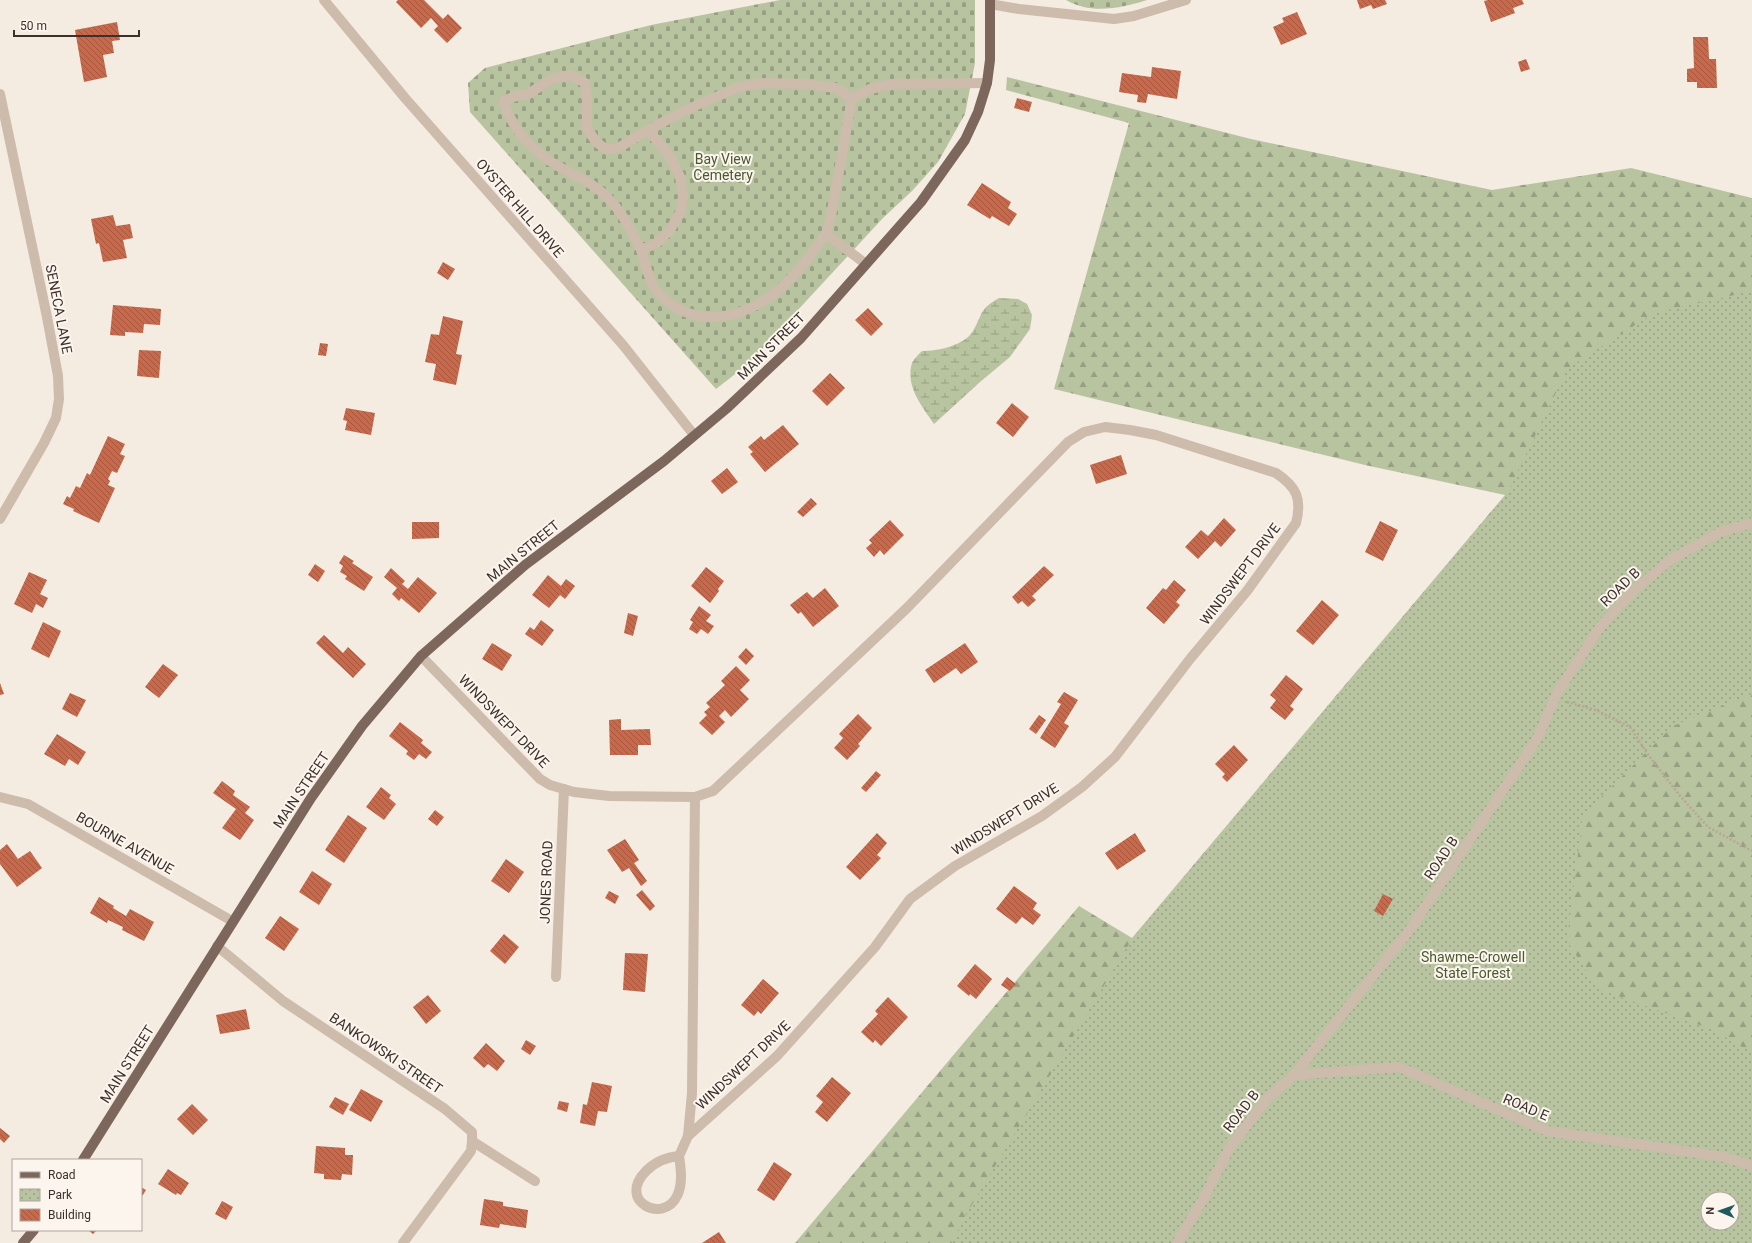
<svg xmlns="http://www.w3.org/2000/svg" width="1752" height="1243" viewBox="0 0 1752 1243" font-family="Roboto,sans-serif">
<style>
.forest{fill:url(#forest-firs);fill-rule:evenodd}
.wetland{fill:url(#wetland-marsh)}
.cemetery{fill:url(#cemetery-stones)}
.park{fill:url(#park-dots);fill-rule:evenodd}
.building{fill:url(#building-back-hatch)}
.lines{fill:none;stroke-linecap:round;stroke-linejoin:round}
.path{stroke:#b9a596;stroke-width:2.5;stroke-dasharray:2 2;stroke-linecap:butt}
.minor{stroke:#cdbbac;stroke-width:10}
.major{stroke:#7d675c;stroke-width:10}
.labels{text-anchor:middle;stroke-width:4;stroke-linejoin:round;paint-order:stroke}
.park-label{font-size:14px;fill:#4a5a2e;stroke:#fbf5ee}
.street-label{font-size:14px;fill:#3b302b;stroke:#fbf5ee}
</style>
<defs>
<pattern id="forest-firs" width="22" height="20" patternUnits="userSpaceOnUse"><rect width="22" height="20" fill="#b8c4a0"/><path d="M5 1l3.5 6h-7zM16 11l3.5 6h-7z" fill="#97a083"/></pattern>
<pattern id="wetland-marsh" width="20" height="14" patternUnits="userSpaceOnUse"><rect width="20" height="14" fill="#b8c4a0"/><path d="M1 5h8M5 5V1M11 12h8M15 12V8" fill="none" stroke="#97a083"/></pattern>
<pattern id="cemetery-stones" width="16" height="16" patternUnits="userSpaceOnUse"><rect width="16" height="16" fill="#b8c4a0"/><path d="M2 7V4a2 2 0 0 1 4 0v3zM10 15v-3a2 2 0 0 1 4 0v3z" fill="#97a083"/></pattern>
<pattern id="park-dots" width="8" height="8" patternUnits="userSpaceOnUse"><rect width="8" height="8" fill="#b8c4a0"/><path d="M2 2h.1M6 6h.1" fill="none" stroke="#97a083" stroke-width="1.8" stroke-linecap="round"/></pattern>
<pattern id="building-back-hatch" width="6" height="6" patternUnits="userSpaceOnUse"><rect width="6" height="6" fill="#c8694b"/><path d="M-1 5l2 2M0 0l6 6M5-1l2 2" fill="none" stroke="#a4573f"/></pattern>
</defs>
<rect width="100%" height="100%" fill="#f4ebe1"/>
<path class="forest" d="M1007 77 1251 139 1492 190 1631 168 1752 198V1243H795L1079 906 1132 938 1505 495 1365 465 1054 389 1129 123 1006 90ZM1708 1199H1732V1223H1708Z"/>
<path class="wetland" d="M999 298 1018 299 1027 304 1032 315 1030 329 1010 357 980 382 934 424C922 406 905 386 912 363 914 359 919 354 922 351 937 351 964 346 973 331 983 314 979 309 999 298Z"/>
<g class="cemetery">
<path d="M780 0H975V63L965 114 938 162 912 191 883 218 748 364 716 389 470 112 468 83 485 68 651 25Z"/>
<path d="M1066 0H1147C1122 8 1091 15 1066 0Z"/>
</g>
<path class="park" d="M1752 291V694L1673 726 1583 815 1567 941 1598 989 1711 1029 1752 1052V1243H952L965 1216 1132 939 1506 495 1568 368 1654 313ZM1708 1199H1732V1223H1708Z"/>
<g class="building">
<path d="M398 0H424L443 19 448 14 462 28 447 43 434 30 438 26 431 18 421 28 396 2Z"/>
<path d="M1357 0H1385L1387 4 1373 9 1371 5 1360 9Z"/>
<path d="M1488 0H1522L1524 4 1513 8 1515 13 1491 22 1484 1Z"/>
<path d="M1297 12 1307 34 1281 45 1273 27 1284 22 1282 18Z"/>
<path d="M117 22 120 40 112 41 114 53 103 55 107 77 84 82 75 30Z"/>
<path d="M1693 37H1708L1709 59H1716L1717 88H1697V82H1687V69L1694 68Z"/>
<path d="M1526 59 1530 69 1521 72 1518 62Z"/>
<path d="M1152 67 1181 71 1177 99 1148 94 1146 103 1137 102 1138 95 1119 92 1122 73 1151 77Z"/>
<path d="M1017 98 1032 102 1029 112 1014 108Z"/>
<path d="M982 183 1011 202 1008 208 1017 214 1009 226 992 216 990 219 967 205Z"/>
<path d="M113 215 116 226 130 224 133 238 123 240 127 258 103 262 99 243 96 244 91 219Z"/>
<path d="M443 262 455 269 448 280 437 273Z"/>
<path d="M113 305 161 309 160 325 144 324 143 333 125 332V336L110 335Z"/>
<path d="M868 308 883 324 871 336 855 320Z"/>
<path d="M443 316 463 321 456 354 462 355 456 385 433 380 436 364 425 362 431 334 439 335Z"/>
<path d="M320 343 328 344 326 356 318 355Z"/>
<path d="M139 350 161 351 159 378 137 376Z"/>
<path d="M830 373 845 388 827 406 812 391Z"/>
<path d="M1012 403 1029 417 1013 437 996 423Z"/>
<path d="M346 408 375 413 371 435 345 430 347 421 343 420Z"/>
<path d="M783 425 799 444 765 472 750 454 753 452 748 447 761 436 764 440Z"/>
<path d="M108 436 125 444 120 454 125 456 117 473 112 471 108 479 110 481 108 485 115 488 99 523 73 511 74 509 63 504 67 496 70 498 76 486 80 488 87 473 90 475Z"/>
<path d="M1121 455 1127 474 1096 484 1090 465Z"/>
<path d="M727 468 738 482 722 494 711 481Z"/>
<path d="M811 498 817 504 803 517 797 512Z"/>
<path d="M1224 518 1236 530 1221 547 1215 541 1198 559 1185 547 1201 530 1208 536Z"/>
<path d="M890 520 904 535 884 555 880 550 874 557 866 548 872 543 869 540Z"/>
<path d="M1380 521 1398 530 1383 561 1365 552Z"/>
<path d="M412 522H439V538L412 539Z"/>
<path d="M344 555 354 561 352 563 373 577 364 591 345 579 347 576 340 572 343 566 339 563Z"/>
<path d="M315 564 325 571 318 582 308 575Z"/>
<path d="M1044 566 1054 575 1032 596 1036 600 1028 607 1022 601 1018 604 1012 597Z"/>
<path d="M706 567 724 581 718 589 719 591 710 603 691 586Z"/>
<path d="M391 568 405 581 402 584 408 589 418 577 437 593 419 613 401 598 399 601 392 594 397 588 384 577Z"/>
<path d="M29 572 47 580 40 594 48 598 43 608 36 604 32 613 14 604Z"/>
<path d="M548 575 561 586 566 579 575 586 565 599 560 595 549 608 532 595Z"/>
<path d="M1174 580 1186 590 1176 602 1180 605 1164 624 1146 608 1163 588 1166 590Z"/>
<path d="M825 588 839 606 813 627 801 612 798 614 790 605 807 592 813 598Z"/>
<path d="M1322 600 1339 615 1313 645 1296 631Z"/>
<path d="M699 606 711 615 706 621 714 626 708 634 701 629 697 634 689 629 693 622 690 620Z"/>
<path d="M628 613 638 616 633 636 624 633Z"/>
<path d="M541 620 554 630 542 646 525 634 530 627 534 630Z"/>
<path d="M43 622 61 631 49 658 31 649Z"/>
<path d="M324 635 343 653 348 647 366 664 353 678 316 643Z"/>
<path d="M492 643 512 655 502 671 482 659Z"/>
<path d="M965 643 978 662 961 674 956 668 934 683 925 670Z"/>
<path d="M746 648 754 656 746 665 738 657Z"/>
<path d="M163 664 178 675 159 698 145 687Z"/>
<path d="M736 666 750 680 740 690 749 699 731 717 725 710 719 716 725 722 712 735 699 723 707 715 704 712 710 707 706 703 725 685 721 681Z"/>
<path d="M1286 675 1303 689 1290 706 1294 709 1285 720 1270 708 1276 700 1270 695Z"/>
<path d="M0 683 4 694 0 695Z"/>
<path d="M1064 692 1078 700 1064 723 1069 726 1055 748 1040 738 1061 704 1057 702Z"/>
<path d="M70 693 86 700 77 717 62 709Z"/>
<path d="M858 714 872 728 858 744 860 746 847 760 834 748 843 738 839 734Z"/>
<path d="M1039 715 1046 720 1036 734 1029 729Z"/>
<path d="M621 719V730L650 729 651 745H638V755H610L609 720Z"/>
<path d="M400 722 423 740 421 743 432 752 426 759 419 754 414 760 406 754 408 751 389 736Z"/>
<path d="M57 734 86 752 78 765 69 759 65 766 44 754Z"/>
<path d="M1234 745 1248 760 1227 782 1222 777 1225 774 1215 764Z"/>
<path d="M876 771 881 775 866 792 861 788Z"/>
<path d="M222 781 235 791 233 795 250 807 245 813 254 820 240 840 222 828 236 809 213 793Z"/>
<path d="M381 787 391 795 389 798 396 804 384 820 366 807Z"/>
<path d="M435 810 444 817 437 826 428 819Z"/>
<path d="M348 815 367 828 344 863 325 850Z"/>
<path d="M877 833 887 843 877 855 881 858 860 880 846 867Z"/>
<path d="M1135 833 1146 851 1117 870 1105 853Z"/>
<path d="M625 839 639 860 634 863 647 881 641 886 629 868 622 872 607 850Z"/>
<path d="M7 844 18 859 30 851 42 868 17 887 0 864V850Z"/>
<path d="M506 859 524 872 509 893 491 881Z"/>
<path d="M312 871 332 884 319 905 299 892Z"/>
<path d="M1014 886 1037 903 1033 909 1041 915 1033 925 1022 917 1016 924 996 909Z"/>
<path d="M642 890 655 906 650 911 636 895Z"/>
<path d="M609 891 619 896 615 904 605 898Z"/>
<path d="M1383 894 1393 899 1383 916 1374 911Z"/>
<path d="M99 897 114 906 113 908 126 916 130 909 154 922 144 941 122 930 123 927 108 920 107 923 90 913Z"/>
<path d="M280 916 299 929 284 951 265 938Z"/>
<path d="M504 934 519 947 505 964 490 951Z"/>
<path d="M625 953 648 954 645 992 623 990Z"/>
<path d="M975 964 992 979 976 999 970 994 969 996 957 986Z"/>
<path d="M1007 977 1016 984 1010 991 1001 985Z"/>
<path d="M763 979 779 993 761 1014 758 1011 754 1016 741 1005Z"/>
<path d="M428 995 441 1011 426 1024 413 1007Z"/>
<path d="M888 997 908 1017 881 1046 875 1040 873 1043 861 1032 878 1014 875 1011Z"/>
<path d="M246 1009 250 1029 220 1034 216 1015Z"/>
<path d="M526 1040 536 1046 530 1055 521 1049Z"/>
<path d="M486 1043 505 1061 497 1071 488 1064 484 1068 473 1058Z"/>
<path d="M832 1077 851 1093 827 1122 815 1112 823 1102 816 1096Z"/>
<path d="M592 1082 612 1086 607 1112 598 1111 595 1126 580 1123 583 1104 587 1105Z"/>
<path d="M361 1089 383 1101 371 1122 349 1110Z"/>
<path d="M335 1097 349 1104 343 1115 329 1107Z"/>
<path d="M559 1101 569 1103 567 1112 557 1109Z"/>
<path d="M192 1104 208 1120 193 1135 177 1119Z"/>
<path d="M0 1128 10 1136 4 1143 0 1139Z"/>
<path d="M316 1146 345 1148V1155H353L352 1175 342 1174 341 1180 324 1179V1174L314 1173Z"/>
<path d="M774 1162 792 1174 774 1201 757 1190Z"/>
<path d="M168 1169 189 1183 181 1195 177 1193 176 1195 158 1184Z"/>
<path d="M141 1187 146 1190 141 1198Z"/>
<path d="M484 1199 503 1202V1206L528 1210 526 1228 500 1224 499 1228 480 1225Z"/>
<path d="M222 1201 233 1207 226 1220 215 1214Z"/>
<path d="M88 1230H97L93 1234Z"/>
<path d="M719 1232 726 1243H702Z"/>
</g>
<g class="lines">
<path class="path" d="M1567 702 1596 710 1630 727 1649 756 1681 797 1708 827 1752 851"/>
<g class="minor">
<path d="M324 0 405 98 623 345 694 435"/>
<path d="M990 4 1019 9 1114 19 1134 16 1186 0"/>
<path d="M0 94 47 317 58 376 59 399 56 418 44 443 0 519"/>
<path d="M852 98 870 89 892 84 987 83"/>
<path d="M648 130 688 109 739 87 762 83 805 84 836 88 852 98 831 216 826 234"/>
<path d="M641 250C632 232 623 213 608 198 591 180 566 173 547 159 525 143 512 126 503 101L516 96 528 94 554 78 571 75 585 83 587 101V128L596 142 606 149H612L620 147 648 130 671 158 680 177 683 196 680 213 670 230 657 243 641 250C645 262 648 279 656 290 688 328 734 322 771 296 793 280 810 256 826 234L866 264"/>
<path d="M421 656 540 779 550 785 574 792 609 796 695 797 713 791 907 608 1068 442 1084 432 1105 427 1130 430 1156 435 1276 473C1297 487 1302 499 1296 523L1247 591 1190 659 1115 757 1082 787 1042 816 955 866 910 899 875 947 777 1056 688 1136 692 1093 695 797"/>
<path d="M0 797 28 804 232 921"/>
<path d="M217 946 283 1001 445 1109 472 1132V1141L535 1181"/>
<path d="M556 977 564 789"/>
<path d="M1294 1075 1399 1067 1547 1131 1725 1157 1752 1166"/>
<path d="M679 1156C681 1169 683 1184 677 1196 664 1224 616 1202 646 1171 655 1162 667 1157 679 1156Z"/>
<path d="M679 1156 688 1136"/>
<path d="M403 1243 471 1151 472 1141"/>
<path d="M1177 1243 1204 1198 1230 1147 1268 1098 1294 1075 1411 928 1537 739 1557 693 1600 627 1631 593 1670 560 1720 532 1752 523"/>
</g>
<g class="major">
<path d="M83 1160 311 798 362 726 421 656 525 565 664 461 726 409 801 338 921 202 965 140 978 112 987 83 990 60V0"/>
<path d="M23 1243 34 1230"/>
</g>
</g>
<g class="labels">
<g class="park-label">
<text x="723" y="164">Bay View<tspan x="723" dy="16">Cemetery</tspan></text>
<text x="1473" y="962">Shawme-Crowell<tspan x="1473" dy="16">State Forest</tspan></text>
</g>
<g class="street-label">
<text transform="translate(520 208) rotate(49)" y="5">OYSTER HILL DRIVE</text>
<text transform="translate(59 309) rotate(79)" y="5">SENECA LANE</text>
<text transform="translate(771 346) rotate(-45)" y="5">MAIN STREET</text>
<text transform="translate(523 551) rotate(-39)" y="5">MAIN STREET</text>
<text transform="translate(1240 574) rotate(-53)" y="5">WINDSWEPT DRIVE</text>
<text transform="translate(1620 587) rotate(-44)" y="5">ROAD B</text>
<text transform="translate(504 721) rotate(46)" y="5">WINDSWEPT DRIVE</text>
<text transform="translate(301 790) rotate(-56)" y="5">MAIN STREET</text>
<text transform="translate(1005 819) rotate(-32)" y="5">WINDSWEPT DRIVE</text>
<text transform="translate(125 843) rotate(30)" y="5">BOURNE AVENUE</text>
<text transform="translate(1441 858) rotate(-56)" y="5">ROAD B</text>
<text transform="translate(546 882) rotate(-88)" y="5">JONES ROAD</text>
<text transform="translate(386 1053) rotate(34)" y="5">BANKOWSKI STREET</text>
<text transform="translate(127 1064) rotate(-58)" y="5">MAIN STREET</text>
<text transform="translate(743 1065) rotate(-43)" y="5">WINDSWEPT DRIVE</text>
<text transform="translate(1526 1107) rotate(23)" y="5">ROAD E</text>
<text transform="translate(1241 1111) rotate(-52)" y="5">ROAD B</text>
</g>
</g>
<rect x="12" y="1159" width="130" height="72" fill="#fbf5ee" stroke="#aea6a0"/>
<rect x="20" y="1172" width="20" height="6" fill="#7d675c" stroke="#aea6a0"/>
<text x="48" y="1179" font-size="12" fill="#3b302b">Road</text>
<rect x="20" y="1189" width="20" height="12" fill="url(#park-dots)" stroke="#aea6a0"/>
<text x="48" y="1199" font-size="12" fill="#3b302b">Park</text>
<rect x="20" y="1209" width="20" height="12" fill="url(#building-back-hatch)" stroke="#aea6a0"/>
<text x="48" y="1219" font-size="12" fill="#3b302b">Building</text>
<g transform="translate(1720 1211) rotate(272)"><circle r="19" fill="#fbf5ee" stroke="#aea6a0"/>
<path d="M0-3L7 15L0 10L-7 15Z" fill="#1f5a5e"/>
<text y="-6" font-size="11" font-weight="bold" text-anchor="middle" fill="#3b302b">N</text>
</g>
<path d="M14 30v6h125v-6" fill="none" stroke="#3b302b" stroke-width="2"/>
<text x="20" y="30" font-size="12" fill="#3b302b" stroke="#fbf5ee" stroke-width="3" paint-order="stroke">50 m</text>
</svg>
